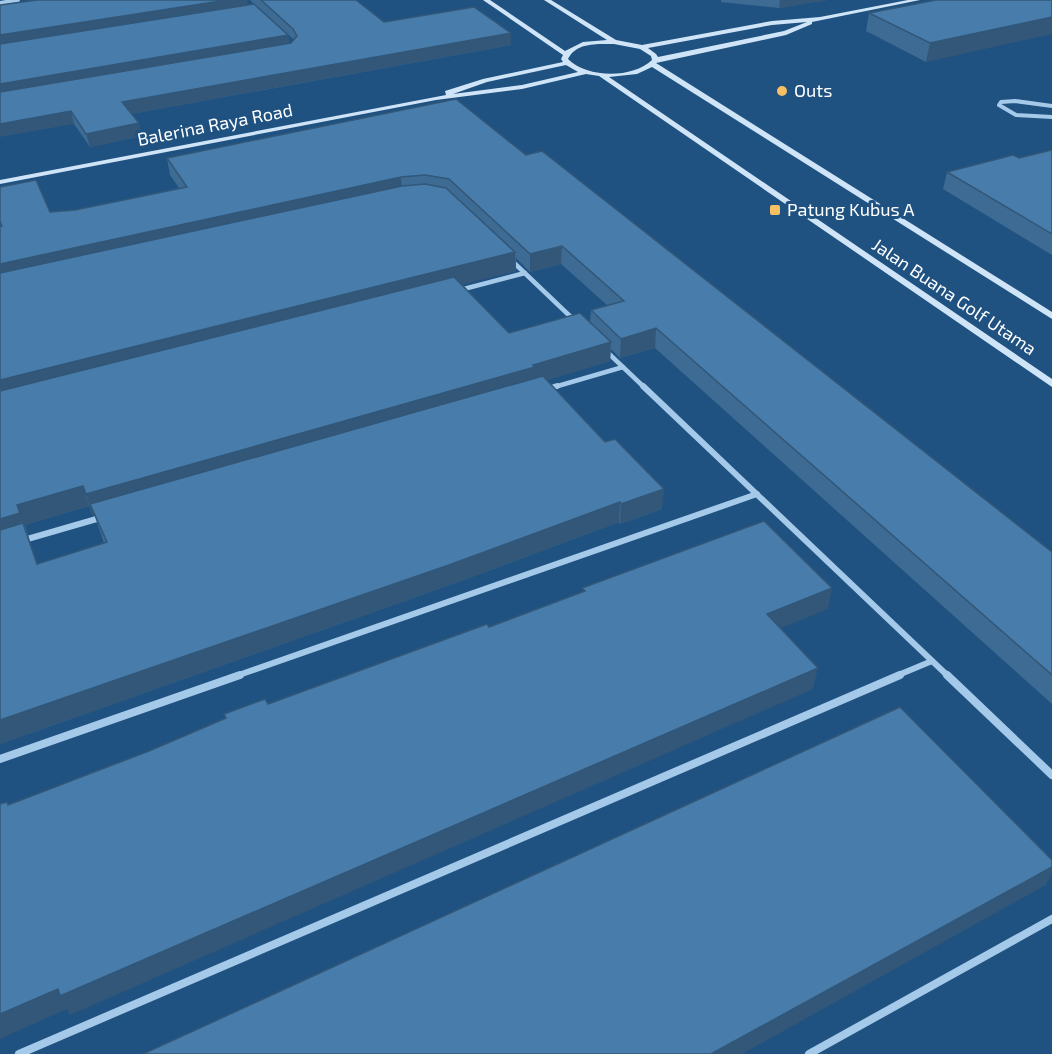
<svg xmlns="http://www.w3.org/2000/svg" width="1052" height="1054" viewBox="0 0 1052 1054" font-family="'Exo 2',sans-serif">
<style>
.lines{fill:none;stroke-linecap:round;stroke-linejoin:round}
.street-far3{stroke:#a4c9e9;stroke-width:4}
.street-far2{stroke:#a4c9e9;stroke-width:4.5}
.street-far1{stroke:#a4c9e9;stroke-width:6}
.street{stroke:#a4c9e9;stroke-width:8}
.secondary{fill:#cfe4f7;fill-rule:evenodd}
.wall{fill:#3d6b93;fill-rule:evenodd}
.shaded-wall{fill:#325778}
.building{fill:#477cab;stroke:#325778;stroke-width:1.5}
.poi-dot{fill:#f7c063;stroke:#1f5281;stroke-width:2}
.labels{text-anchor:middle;stroke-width:6;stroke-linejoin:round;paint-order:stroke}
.far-poi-label{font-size:18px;fill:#fff;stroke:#1f5281;text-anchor:start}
.far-street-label{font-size:18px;fill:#fff;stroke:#1f5281}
</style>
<rect width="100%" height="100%" fill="#1f5281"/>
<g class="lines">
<g class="street-far3">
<path d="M0 3 18 0"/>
<path d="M1052 106 1015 101 1001 102 999 105 1016 115 1052 117"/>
</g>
<g class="street-far2">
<path d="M510 259 574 320"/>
<path d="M460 290 525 273"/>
<path d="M605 350 645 388"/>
<path d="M551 388 623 367"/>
</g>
<g class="street-far1">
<path d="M643 386 948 676"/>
<path d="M548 389 557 386"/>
<path d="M24 540 100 518"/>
<path d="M236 676 757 494"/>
<path d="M896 676 932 661"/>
</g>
<g class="street">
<path d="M947 675 1052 775"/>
<path d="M0 759 240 675"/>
<path d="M19 1054 900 675"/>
<path d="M809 1054 1052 919"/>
</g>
<path class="secondary" d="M483 0H490L565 51 583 42 607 40 544 0H551L616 40 642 45 772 21 820 17 908 0H920L812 22V24L786 35 656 63 1052 312V319L652 67 637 74 609 77 1052 379V387L599 76 586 74 522 89 436 100 0 184V180L446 95 445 91 483 79 563 62 561 59 563 55ZM807 22 784 31 658 57 656 54 648 48 772 25ZM614 44 640 49 651 56 652 60C632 79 587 78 568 59 576 42 598 44 614 44ZM566 65 578 72 522 85 453 94 487 82Z"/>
</g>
<g class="wall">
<path d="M37 0 248 5 254 4 250 0H356L384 22 511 45 131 114 142 136 90 147 74 124ZM260 9 294 40 291 43 289 44 288 35Z"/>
<path d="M721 0H827L779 8 721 2Z"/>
<path d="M1052 0 926 62 866 31 869 13Z"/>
<path d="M1052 150V255L943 189 947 172 1019 158Z"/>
<path d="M526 155 1052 552V704L655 348 620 358 611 349 610 361 547 380 662 509 620 524 619 522 450 585 0 744 1 226 0 223V187L50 212 75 210 179 188 170 175 167 158ZM516 258 530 272 561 264 607 305 591 310 590 322 509 333 462 284 516 271ZM89 506 92 515 94 514 104 543 37 564 25 525Z"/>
</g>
<g class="shaded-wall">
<path d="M227 0H247L249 8 0 48V35Z"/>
<path d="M780 0H827L779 8Z"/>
<path d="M1052 17V34L926 62 930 43Z"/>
<path d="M511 33V45L125 115 122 102Z"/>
<path d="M288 35 289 47 0 97V84Z"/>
<path d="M71 111 74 124 0 137V124Z"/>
<path d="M139 123 142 136 90 147 86 134Z"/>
<path d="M401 177 402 195 0 283V264Z"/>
<path d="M562 246 561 264 530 272V254Z"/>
<path d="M515 252 516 271 0 402V380Z"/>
<path d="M656 328 655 348 620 358 621 339Z"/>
<path d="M611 342 610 361 535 384 90 504 94 514 92 515 86 494Z"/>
<path d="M83 486 89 506 25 525 0 542V519L17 505Z"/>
<path d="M664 489 662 509 620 524 621 504Z"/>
<path d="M620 502 619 522 450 585 0 744V720Z"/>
<path d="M832 588 828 609 763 635 767 614Z"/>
<path d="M818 668 813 689 70 1015 67 1009 0 1039V1014Z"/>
<path d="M1052 867V872L1046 885 742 1054H711Z"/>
</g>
<g class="building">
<path d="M37 0H227L0 35V5Z"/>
<path d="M261 0H356L384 22 474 7 511 33 122 102 139 123 86 134 71 111 0 124V92L291 43 297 36 293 29Z"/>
<path d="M936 0H1052V17L930 43 869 13Z"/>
<path d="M254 4 288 35 0 84V44Z"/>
<path d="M456 99 526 155 542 151 1052 552V675L656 328 621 339 591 310 624 301 562 246 530 254 449 179 425 175 401 177 0 264V226H2L0 221V187L36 180 50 212 75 210 187 187 167 158Z"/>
<path d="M1052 150V234L947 172 1013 155 1019 158Z"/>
<path d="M425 184 446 188 515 252 0 380V273L402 186Z"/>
<path d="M454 277 509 333 580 313 611 342 533 365 535 367 86 494 83 486 17 505 20 513 0 519V391Z"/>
<path d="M543 376 605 442 615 439 664 489 621 504 620 502 449 565 0 720V530L23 523 37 564 107 542 90 504Z"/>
<path d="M764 521 832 588 767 614 818 668 60 996 58 989 0 1014V804L7 802 8 805 149 751 226 718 224 714 265 699 268 704 487 624 489 627 585 591 582 588Z"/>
<path d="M900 707 1052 860V867L711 1054H143Z"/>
</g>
<g class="poi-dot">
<circle cx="782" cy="91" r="6"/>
<rect x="769" y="204" width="12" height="12" rx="3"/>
</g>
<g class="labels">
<g class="far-poi-label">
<text x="794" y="97">Outs</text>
<text x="787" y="216">Patung Kubus A</text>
</g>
<g class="far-street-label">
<text transform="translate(215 125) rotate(-11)" y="6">Balerina Raya Road</text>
<text transform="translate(954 297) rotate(34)" y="6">Jalan Buana Golf Utama</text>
</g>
</g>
</svg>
